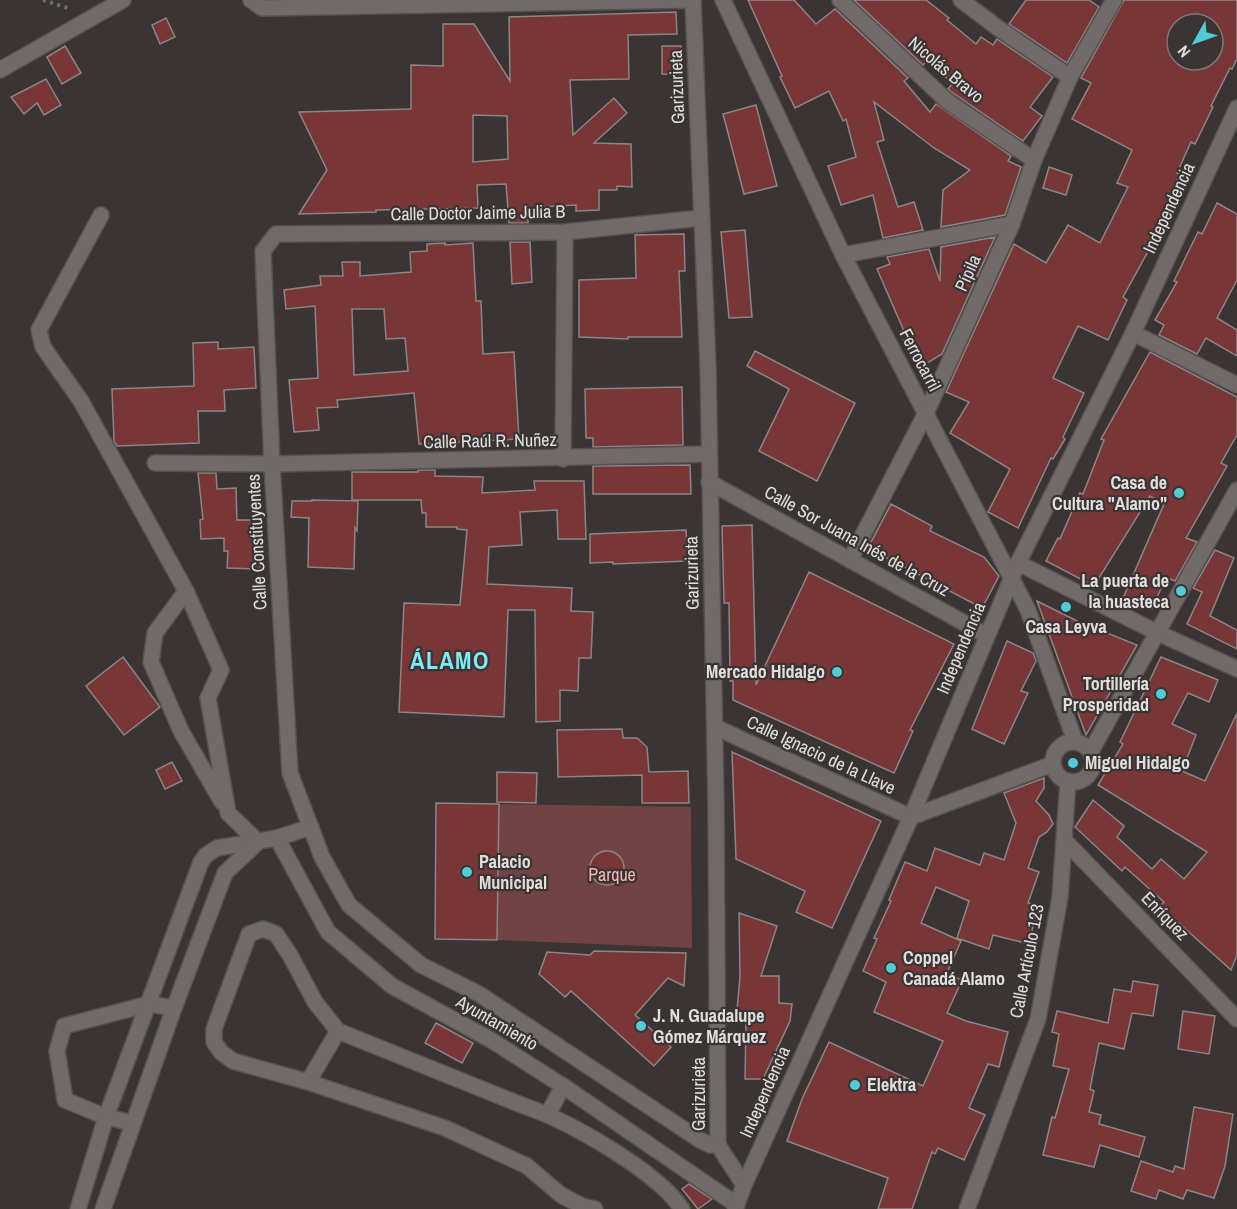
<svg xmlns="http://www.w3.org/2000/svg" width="1237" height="1209" viewBox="0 0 1237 1209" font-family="'Archivo Narrow',sans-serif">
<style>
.green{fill:#714443}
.building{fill:#783636;stroke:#8c8585;stroke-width:1.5;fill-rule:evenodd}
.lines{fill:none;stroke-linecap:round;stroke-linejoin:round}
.minor-casing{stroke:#575252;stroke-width:18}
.path{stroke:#706b6b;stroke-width:4;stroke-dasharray:3 4.5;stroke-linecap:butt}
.minor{stroke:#706a69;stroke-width:15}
.poi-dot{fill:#51ccd4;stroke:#3a3434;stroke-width:2}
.labels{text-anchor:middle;stroke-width:4.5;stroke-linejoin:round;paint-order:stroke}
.street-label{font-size:18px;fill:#e1dedd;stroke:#3a3434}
.poi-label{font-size:18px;font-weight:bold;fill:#e1dedd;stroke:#3a3434;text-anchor:start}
.park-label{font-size:18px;fill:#f5b6b4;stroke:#3a3434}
.district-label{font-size:24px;font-weight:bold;letter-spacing:1.5px;fill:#7eeaf1;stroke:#3a3434}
</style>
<rect width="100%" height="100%" fill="#3a3434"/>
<path class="green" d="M499 804 691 807 692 948 497 940Z"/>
<g class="building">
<path d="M748 0H794L816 24 835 9 908 78 904 81 930 112 936 104 1011 156 1008 161 1021 167 1005 215 941 227 943 190 970 170 934 148 874 102 884 140 877 142 898 207 914 202 923 230 883 238 873 195 841 205 828 166 856 157 846 119 843 121 829 91 795 108 780 77 782 76Z"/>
<path d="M854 0H926L949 18 947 20 976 44 981 37 993 45 997 39 1053 77 1030 107 1042 116 1023 141 953 93 948 89 953 83 926 62 923 65Z"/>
<path d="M1026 0H1089L1099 7 1067 63 1009 24Z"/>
<path d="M1124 0H1237V59L1232 69 1230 68 1211 106 1213 107 1195 144 1191 142 1177 173 1180 174 1173 190 1175 191 1168 210 1156 237 1123 297 1127 300 1108 340 1078 326 1053 378 1084 393 1063 437 1065 439 1053 459 1051 458 1018 528 988 512 1010 469 950 433 969 402 946 392 1014 244 1046 263 1068 225 1100 243 1128 187 1117 183 1132 150 1072 119 1091 83 1081 78ZM1177 24H1213V60H1177Z"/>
<path d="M676 12 677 34 628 35 629 79 570 80 573 135 614 98 627 113 594 143 631 144 632 187 617 186V190H599V210L576 211V205L538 207V213H528V223H509L506 184 477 185 478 208 376 210V212L299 214 327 170 299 112 411 109V65L443 66V24H474L510 81 509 17ZM473 115 507 116 508 159 473 162Z"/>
<path d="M166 18 175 37 160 44 152 25Z"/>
<path d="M65 46 81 73 62 84 47 57Z"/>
<path d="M662 46H681V75L662 74Z"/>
<path d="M46 79 61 105 44 115 37 103 24 114 11 97Z"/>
<path d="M756 105 777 186 744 194 723 114Z"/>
<path d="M1049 167 1072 175 1066 195 1043 188Z"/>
<path d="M1217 203 1237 214V280L1217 318 1237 330V356L1206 338 1197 354 1159 335 1164 325 1155 320 1177 282 1174 281 1198 232 1202 234Z"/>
<path d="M745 230 752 317 729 318 721 232Z"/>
<path d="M684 234 685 271H679L682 337H628V339L579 337V280L636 278 635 235Z"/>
<path d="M995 237 942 354 919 368 903 340 907 338 877 269 890 264 887 257 929 249 940 281 941 247Z"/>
<path d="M510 242H530L532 282 512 284Z"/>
<path d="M445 243V245L473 243 476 301H481L483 354 514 352 519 439 419 444 414 393 337 400 338 407 317 408 319 430 294 432 289 380 318 378 315 306 286 309 284 290 321 285 320 276H343L342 262H360V276L411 272 410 252 427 251V244ZM352 309H384L386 339 405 338 408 371 354 375Z"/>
<path d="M218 342V349L254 347 256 388 224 390 225 411H198L199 443 117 446 114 441 112 389 194 386 193 343Z"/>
<path d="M755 351 855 403 817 481 759 451 789 389 747 366Z"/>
<path d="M1150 352 1237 397V435L1221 463 1227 466 1186 538 1197 542 1175 581 1166 577 1152 609 1124 596 1164 504 1150 496 1094 586 1046 561 1058 538 1060 539 1080 493 1083 494 1104 440 1101 439Z"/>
<path d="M682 387 683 445 593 447V438H586L585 389Z"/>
<path d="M690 465 691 494H593V466Z"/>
<path d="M418 470H435V476L483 477 482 493 535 490 534 481H584L586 539H558L557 510 520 512 522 545 489 547 487 584 572 588 571 611 593 612 591 658H579L578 691 560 690V721L536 722 535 610H508L504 717 399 712 404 603 460 605 467 530 457 529V527H426V513H422L421 500H352V472H418Z"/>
<path d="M198 473H216L217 489 236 488 237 520H260V569L227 568 228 551H224V538L201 539 200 520 203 519Z"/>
<path d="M312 500 358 501 357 531 355 528 354 569 308 567 309 518 291 517 292 501H312Z"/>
<path d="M891 504 932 526 930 531 984 557 999 576 982 608 868 548Z"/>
<path d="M752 525 756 685 809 572 954 644 910 730 913 731 894 773 733 700V681H730L729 603H724L722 526Z"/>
<path d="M686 530 688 561 613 564V562L590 563V534Z"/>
<path d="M1215 550 1234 558 1210 616 1237 630V649L1187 624 1202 592 1193 588Z"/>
<path d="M1037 601 1095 630V628L1137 645 1086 735Z"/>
<path d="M1007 641 1033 653 1036 661 1021 691 1028 693 1004 744 972 729Z"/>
<path d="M123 657 160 707 124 735 86 686Z"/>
<path d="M1161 657 1218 680 1209 702 1188 693 1172 724 1196 735 1182 771 1205 781 1237 713V955L1231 970 1160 906 1164 902 1125 867 1122 871 1075 827 1093 800 1124 826 1117 837 1152 869 1161 859 1184 879 1207 852 1098 785 1123 744 1120 742Z"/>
<path d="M622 729 623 738H637L647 747 649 772 688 771 689 803H642V775L558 777 557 730Z"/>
<path d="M732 752 881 821 832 928 796 912 805 891 736 859Z"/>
<path d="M172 762 182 781 165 789 156 770Z"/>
<path d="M497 772 537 773 536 803 497 802Z"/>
<path d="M1044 778V788L1036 801 1049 815 1053 824 1047 832 1039 837 1028 868 1039 872 1028 903 1038 905 1029 944 993 935 989 949 957 938 969 901 936 887 921 923 961 941 947 973 962 980 947 1013 966 1021 1008 1032 999 1067 988 1064 969 1108 985 1115 964 1160 938 1148 935 1154 932 1152 912 1209H878L888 1178 787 1141 802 1099 829 1042 923 1086 943 1041 874 1012 886 982 863 971 877 939 874 938 891 901 889 900 905 862 927 871 935 848 980 865 984 853 1004 860 1016 823 1004 793Z"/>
<path d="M436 803 499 804 497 940 435 939Z"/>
<circle cx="607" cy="868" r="17"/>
<path d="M739 913 777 926 761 976H779V1003L792 1004 790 1021 763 1079H745L746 1023 736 1022 740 976Z"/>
<path d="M594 951 686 953 684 986 668 978 635 1015 671 1047 654 1066 571 991 565 997 539 974 547 952 590 955Z"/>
<path d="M1133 981 1158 985 1153 1016 1132 1013 1124 1049 1099 1043 1090 1089 1094 1091 1089 1112 1101 1115 1099 1124 1145 1137 1139 1157 1100 1145 1094 1167 1043 1155 1052 1117 1055 1118 1069 1069 1053 1066 1059 1034 1052 1032 1057 1011 1108 1023 1114 989 1131 992Z"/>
<path d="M1183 1011 1215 1016 1209 1054 1178 1049Z"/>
<path d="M436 1023 473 1043 462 1063 425 1043Z"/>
<path d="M1194 1107 1233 1114 1225 1166 1214 1198 1187 1190 1183 1199 1159 1190 1156 1199 1131 1191 1141 1161 1173 1172 1175 1166 1184 1169Z"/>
<path d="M689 1184 712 1199 698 1209 682 1189Z"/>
</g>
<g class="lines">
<g class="minor-casing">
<g id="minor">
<path d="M251 0 262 8 693 0"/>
<path d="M693 0 708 367 716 806 718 1145"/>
<path d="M723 0 843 255 1028 610 1075 741"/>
<path d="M840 0 947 101 1034 160"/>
<path d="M961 0 998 28 1070 77"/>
<path d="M0 70 123 0"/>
<path d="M101 215 39 330 43 347 81 401 186 591 221 670 208 698 228 813 258 842"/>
<path d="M701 218 565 232 276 234 263 251 272 464 290 773 322 857 349 905 421 965 479 994 700 1140 710 1145H718"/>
<path d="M843 255 1012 224"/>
<path d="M1133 333 1237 385"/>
<path d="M563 459 565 232"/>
<path d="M155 463 272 464 709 454"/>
<path d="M709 482 986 635"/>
<path d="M850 560 926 413 1012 224 1034 160 1070 77 1114 0"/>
<path d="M1018 563 1156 632 1237 669"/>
<path d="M186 591 155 633 151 662 181 731 222 802"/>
<path d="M715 727 911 817 1053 764"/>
<circle cx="1073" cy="762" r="20"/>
<path d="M1091 751 1237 490"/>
<path d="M277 838 328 932 392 986 491 1040 563 1086 737 1205"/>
<path d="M1065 841 1237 1019"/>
<path d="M308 1082 338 1031"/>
<path d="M548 1114 563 1086"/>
<path d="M133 1123 106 1117 65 1100 57 1051 64 1026 149 1004 174 1008"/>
<path d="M718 1145 744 1185"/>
<path d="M78 1209 106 1117 201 862 206 855 217 848 277 838 311 827"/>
<path d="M103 1209 174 1008 225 873 258 842"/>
<path d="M595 1209 582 1206 561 1195 527 1166 445 1128 308 1082 233 1061 221 1052 214 1042V1029L249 934 263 929 276 934 290 955 315 1002 338 1031 524 1106C567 1120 657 1171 682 1209"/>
<path d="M735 1209 744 1185 911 817 1018 563 1133 333 1237 108"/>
<path d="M967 1209 1038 1019 1060 897 1068 781"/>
</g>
</g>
<path class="path" d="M43 0 71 9"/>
<use href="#minor" class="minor"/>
</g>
<g class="poi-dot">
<circle cx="1179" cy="493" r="6"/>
<circle cx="1181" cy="591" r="6"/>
<circle cx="1066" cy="607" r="6"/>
<circle cx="837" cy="672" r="6"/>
<circle cx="1161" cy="694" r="6"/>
<circle cx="1073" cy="763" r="6"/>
<circle cx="467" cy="872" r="6"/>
<circle cx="891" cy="968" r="6"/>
<circle cx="641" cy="1026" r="6"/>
<circle cx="855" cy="1085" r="6"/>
</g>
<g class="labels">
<g class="street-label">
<text transform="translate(946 70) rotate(40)" y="6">Nicolás Bravo</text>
<text transform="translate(677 87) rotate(-92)" y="6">Garizurieta</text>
<text transform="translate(1169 208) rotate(-65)" y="6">Independencia</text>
<text transform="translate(478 213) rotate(-1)" y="6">Calle Doctor Jaime Julia B</text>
<text transform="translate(968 273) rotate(-66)" y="6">Pípila</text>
<text transform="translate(920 360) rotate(62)" y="6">Ferrocarril</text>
<text transform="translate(490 441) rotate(-1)" y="6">Calle Raúl R. Nuñez</text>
<text transform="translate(857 541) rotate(29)" y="6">Calle Sor Juana Inés de la Cruz</text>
<text transform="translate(257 542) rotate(-93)" y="6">Calle Constituyentes</text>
<text transform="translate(692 573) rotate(-91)" y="6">Garizurieta</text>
<text transform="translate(961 648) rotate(-67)" y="6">Independencia</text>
<text transform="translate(821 755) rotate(25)" y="6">Calle Ignacio de la Llave</text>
<text transform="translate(1165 916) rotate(46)" y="6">Enríquez</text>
<text transform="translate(1027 961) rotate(-79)" y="6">Calle Artículo 123</text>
<text transform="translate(497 1023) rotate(30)" y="6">Ayuntamiento</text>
<text transform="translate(765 1092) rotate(-66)" y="6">Independencia</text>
<text transform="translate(699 1094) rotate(-90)" y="6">Garizurieta</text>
</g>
<g class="poi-label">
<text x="1167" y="489" text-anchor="end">Casa de<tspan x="1167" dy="21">Cultura "Alamo"</tspan></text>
<text x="1169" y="587" text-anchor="end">La puerta de<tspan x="1169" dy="21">la huasteca</tspan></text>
<text x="1066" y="633" text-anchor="middle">Casa Leyva</text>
<text x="825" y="678" text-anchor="end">Mercado Hidalgo</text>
<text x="1149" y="690" text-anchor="end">Tortillería<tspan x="1149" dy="21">Prosperidad</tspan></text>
<text x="1085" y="769">Miguel Hidalgo</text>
<text x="479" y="868">Palacio<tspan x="479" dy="21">Municipal</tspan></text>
<text x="903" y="964">Coppel<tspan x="903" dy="21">Canadá Alamo</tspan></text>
<text x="653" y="1022">J. N. Guadalupe<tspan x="653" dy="21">Gómez Márquez</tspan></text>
<text x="867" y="1091">Elektra</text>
</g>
<g class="park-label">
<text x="612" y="881">Parque</text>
</g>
<g class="district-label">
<text x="450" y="669">ÁLAMO</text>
</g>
</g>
<g transform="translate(1195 42) rotate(230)"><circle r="28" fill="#3a3434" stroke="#7d7878" stroke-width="1.5"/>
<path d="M0-4.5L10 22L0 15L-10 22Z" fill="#51ccd4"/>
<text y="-9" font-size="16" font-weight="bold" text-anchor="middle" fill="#e1dedd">N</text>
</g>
</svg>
